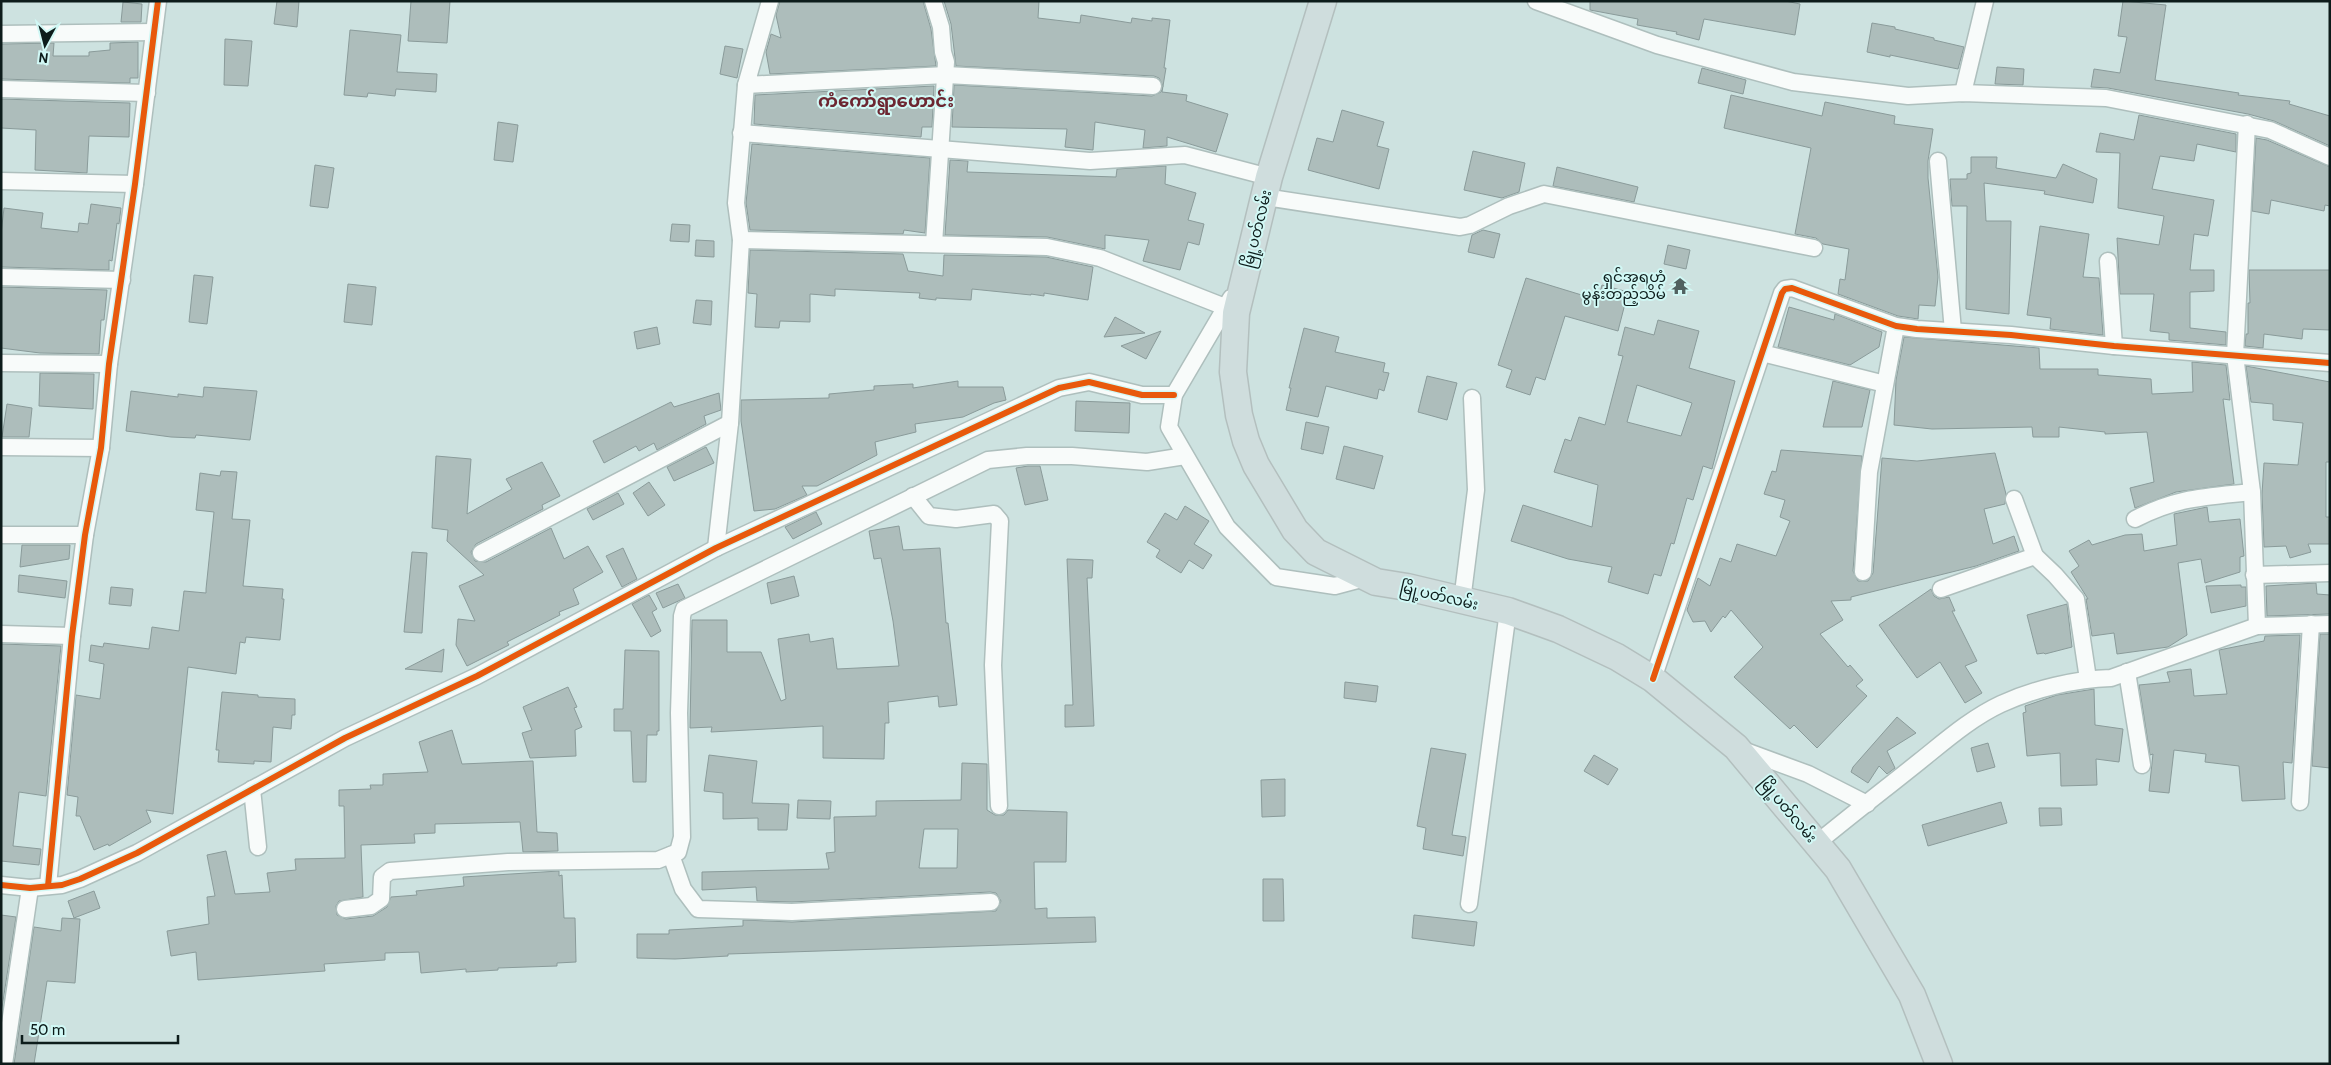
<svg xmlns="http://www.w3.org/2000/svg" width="2331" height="1065" viewBox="0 0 2331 1065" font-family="Cabin,'Noto Sans Myanmar',sans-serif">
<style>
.building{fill:#adbdbb;stroke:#8a9b9a;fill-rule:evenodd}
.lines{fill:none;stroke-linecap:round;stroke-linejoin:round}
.minor-casing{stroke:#aebfbd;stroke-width:19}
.primary-casing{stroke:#b3bfbe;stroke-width:29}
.minor{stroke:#f8fbfa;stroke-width:16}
.primary{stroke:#cfdddd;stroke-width:26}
.cycleway-casing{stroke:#d1f8f5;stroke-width:9}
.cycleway{stroke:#e8590c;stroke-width:6}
.labels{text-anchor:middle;stroke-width:4;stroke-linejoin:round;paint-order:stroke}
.street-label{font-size:15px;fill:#0d1c1b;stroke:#d1f8f5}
.poi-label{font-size:15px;fill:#0d1c1b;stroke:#d1f8f5;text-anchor:end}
.quarter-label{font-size:18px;font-weight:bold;fill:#6c2631;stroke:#d1f8f5}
</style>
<rect width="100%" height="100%" fill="#cde2e0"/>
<g class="building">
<path d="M277 1H299L297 27 274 24Z"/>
<path d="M411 1H450L447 43 408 41Z"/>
<path d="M780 1H923L931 29 936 66 770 74 766 52 771 34 781 38 776 15Z"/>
<path d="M944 1H1039L1038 18 1080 23 1081 15 1131 23 1132 18 1152 21V18L1170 20 1164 68H1166L1162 92 1187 95 1186 101 1228 114 1216 152 1167 137V146L1143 148 1145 130 1095 122 1093 150 1065 147 1067 129 952 127 954 85 1152 96 1161 92 1163 86 1159 78 1154 76 956 66 951 24Z"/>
<path d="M1590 1H1785L1800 4 1795 35 1704 19 1699 40 1676 34 1677 32 1637 25 1638 19 1590 10Z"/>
<path d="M2123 1 2166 5 2155 80 2239 93 2238 95 2290 101 2289 104 2330 116V146L2274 121 2248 114 2108 88 2091 87 2094 69 2120 73 2127 37 2118 36Z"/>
<path d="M123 2 142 4 141 22H121Z"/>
<path d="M1872 23 1895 27V29L1934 38V40L1964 47 1958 69 1890 55V57L1867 52Z"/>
<path d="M350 30 401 35 397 72 437 74 436 92 396 89 395 96 368 93 367 97 344 95Z"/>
<path d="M225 39 252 41 248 86 224 85Z"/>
<path d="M138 42V78H130V83L1 79V44L54 43 53 56H89V52L110 50V43Z"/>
<path d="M725 46 743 49 737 78 720 74Z"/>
<path d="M1997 67 2024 69 2023 85 1995 84Z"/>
<path d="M1702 68 1746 80 1743 94 1698 83Z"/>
<path d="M934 86 932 127H922L921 137 754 124 755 95Z"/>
<path d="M1731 95 1822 116 1825 102 1895 116 1894 124 1933 129 1928 161V178L1938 277 1935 306 1919 305 1918 319 1898 316 1838 294 1840 279 1845 280 1849 249 1823 244 1816 238 1795 234 1811 148 1724 128Z"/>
<path d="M1 99 130 103 129 137 89 136 87 173 35 170 36 130 1 128Z"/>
<path d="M1342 110 1384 122 1377 146 1389 149 1379 189 1308 170 1317 138 1333 142Z"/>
<path d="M2139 115 2236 134V152L2197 144 2194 161 2160 156 2152 189 2214 200 2208 236 2194 234 2190 270H2214V291L2190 292V328L2226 332V345L2169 340V333L2150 331 2154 294H2120L2117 238 2159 245 2164 216 2118 208 2120 153 2096 152 2100 133 2134 140Z"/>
<path d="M498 122 518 125 513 162 494 160Z"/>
<path d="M2256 138 2267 140 2330 167V206L2325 205 2324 211 2271 200 2269 214 2252 211Z"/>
<path d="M752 144 930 158 925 233 904 230 903 234 750 230 746 203Z"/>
<path d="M1473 151 1525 163 1519 192 1502 198 1464 190Z"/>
<path d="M1971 157H1997L1996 168 2056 178 2063 164 2097 179 2093 203 2044 194 2045 191 1984 183 1986 221H2011L2009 314 1966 309 1967 206H1952L1950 179H1967V174L1971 173Z"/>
<path d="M950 160 968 161 967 172 1116 177 1117 169 1166 166 1165 184 1196 193 1188 220 1204 224 1199 245 1188 242 1180 270 1143 261 1149 240 1105 235V249L1047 237 945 235Z"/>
<path d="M315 165 334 168 328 208 310 206Z"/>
<path d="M1557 167 1638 187 1634 202 1553 186Z"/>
<path d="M91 204 121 208 119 224 117 223 112 261 109 260V270L1 267V234L4 208 43 213 41 228 78 232 79 223 88 224Z"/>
<path d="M672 224 690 225 689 242 670 241Z"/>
<path d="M2040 226 2089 234 2083 277 2099 278 2103 335 2050 329 2051 318 2027 315Z"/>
<path d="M1483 230 1500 234 1494 258 1468 252 1472 235Z"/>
<path d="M696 240 714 241V257L695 256Z"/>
<path d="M1668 245 1690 250 1686 269 1664 264Z"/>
<path d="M750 250 903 254 908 271 943 276 944 255 1046 257 1093 267 1088 300 1044 293V296L1031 294V295L972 289 971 300 936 298V300L919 298 920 293 835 289V296L810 294V322L780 321 779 328 755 327 757 294 748 293Z"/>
<path d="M2249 270H2330V330L2303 329 2302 339 2264 334 2263 348 2245 346 2246 334H2248V303H2250Z"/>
<path d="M194 275 213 277 207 324 189 322Z"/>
<path d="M1526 278 1598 300 1602 285 1628 292 1618 331 1565 316 1545 380 1536 377 1530 395 1506 387 1512 370 1498 365Z"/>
<path d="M348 284 376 287 372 325 344 322Z"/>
<path d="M1 287 107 290 104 320H101L99 354 40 353 1 348Z"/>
<path d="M696 300 712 301 711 325 693 323Z"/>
<path d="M1789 307 1834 320 1835 314 1882 332 1879 347 1850 365 1778 347Z"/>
<path d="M1115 317 1145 333 1104 337Z"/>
<path d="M1658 320 1699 331 1689 368 1735 381 1712 469 1703 466 1693 500 1687 498 1674 544 1671 543 1661 576 1654 574 1648 594 1608 582 1612 567 1568 559 1511 541 1523 505 1592 527 1598 485 1554 472 1565 439 1571 441 1579 417 1605 425 1623 356 1618 355 1625 327 1654 335ZM1637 385 1692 403 1681 436 1627 422Z"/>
<path d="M657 327 660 344 637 349 634 332Z"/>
<path d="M1304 328 1339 337 1335 352 1385 363 1383 372 1389 373 1384 391 1379 389 1377 399 1326 386 1318 417 1286 410 1291 388H1289Z"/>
<path d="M1161 331 1146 359 1121 346Z"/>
<path d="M1904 337 2039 348 2040 369H2098V375L2151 379 2152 394 2193 392 2192 362 2226 365 2230 400 2223 399 2234 484 2176 492 2135 508 2130 488 2154 482 2147 432 2105 434V432L2059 427V437H2033L2032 427 1932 429 1894 425 1896 380Z"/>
<path d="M2246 366 2330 382V462H2326V517H2330V544H2308L2311 552 2290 558 2286 546 2264 547 2262 494 2264 463 2298 465 2303 423 2273 420V404L2251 402Z"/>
<path d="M40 373 94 374 93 409 39 406Z"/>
<path d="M1427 376 1457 383 1447 420 1418 412Z"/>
<path d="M958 381V387H1003L1006 400 994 403 963 417 915 424 916 432 875 442 877 455 817 486H802L807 495 775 509 754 511 741 421V400L829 398V394L874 390V386L913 384V388Z"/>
<path d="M1833 381 1870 390 1862 427H1823Z"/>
<path d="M204 387 257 391 250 440 196 435 195 438 171 437 126 431 131 391 178 397V394L203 397Z"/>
<path d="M719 393 721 410 704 416 706 424 657 450 654 443 639 451 636 446 604 463 593 441 671 402 674 407Z"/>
<path d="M1076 401 1130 403 1129 433 1075 431Z"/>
<path d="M7 404 32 408 29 437H2Z"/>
<path d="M1306 422 1329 427 1323 454 1301 449Z"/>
<path d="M1344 446 1383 456 1374 489 1336 479Z"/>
<path d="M706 447 714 463 674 481 667 467Z"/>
<path d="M1781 450 1862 456 1853 571 1858 581H1868L1873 573 1882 458 1917 461 1995 453 2006 494 2005 504 1984 509 1993 544 2014 536 2019 551 1976 566 1851 597V600L1831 601 1843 620 1820 634 1848 667 1850 665 1863 680 1856 686 1867 696 1817 748 1794 725 1790 729 1734 677 1763 647 1731 610 1725 618 1723 616 1711 632 1705 621 1693 622 1687 610 1698 578 1710 586 1720 558 1731 562 1737 544 1776 556 1790 521 1780 517 1785 500 1764 494 1772 471 1776 472Z"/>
<path d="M436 456 471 459 467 514 512 489 506 479 542 462 560 496 542 505 543 509 476 544 471 552 475 561 486 562 551 528 564 559 588 546 603 572 573 589 579 604 559 612 560 615 507 642 509 645 467 666 456 645 458 619 475 621 459 586 484 575 447 541 448 530 432 528Z"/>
<path d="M1028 466H1040L1048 500 1025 505 1016 468Z"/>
<path d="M221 471 237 472 232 519 250 520 243 586 283 589 282 599H284L280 640 246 637 245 643 240 642 236 674 188 667 173 814 146 810 151 822 109 846 108 844 94 850 80 816H76L78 797 67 795 76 695 100 699 104 664 89 661 91 645 103 647 104 643 149 649 152 627 179 631 184 591 206 593V589L214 512 196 510 200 473 220 476Z"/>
<path d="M649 482 665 505 648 516 633 493Z"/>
<path d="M618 493 624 504 593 520 587 509Z"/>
<path d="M1185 506 1209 521 1194 544 1212 555 1203 569 1189 560 1181 573 1156 557 1160 550 1147 542 1165 513 1177 520Z"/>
<path d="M2207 507 2209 522 2240 519 2244 556 2240 557V572L2205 583 2201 559 2178 563 2187 635 2168 647 2117 654 2114 633 2092 636 2086 599H2088L2071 572 2079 566 2069 551 2089 540 2092 545 2125 535 2142 534 2144 551 2177 545 2174 514Z"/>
<path d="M816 512 822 524 793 539 785 527Z"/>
<path d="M899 526 903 550 940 548 946 623H948L957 705 939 707 938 696 888 702 889 723H885L884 759 823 758V726L711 732 712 727 690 728 692 620H727V652H761L781 701 786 699 778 639 809 634 810 642 833 638 837 669 899 666 893 621 881 558 874 559 869 531Z"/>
<path d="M22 545H70L69 559 20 567Z"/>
<path d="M623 548 637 579 622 587 606 556Z"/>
<path d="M412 552 427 553 422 633 404 632Z"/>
<path d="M1067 559 1093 560 1092 578H1087L1094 726 1065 727V705H1073Z"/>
<path d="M19 575 67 581 65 598 18 592Z"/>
<path d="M794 576 799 596 771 604 767 583Z"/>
<path d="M2316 583 2317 594 2330 595V614L2267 616 2266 586Z"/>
<path d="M678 584 685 598 663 608 656 593Z"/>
<path d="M2241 585V587H2246V606L2211 613 2206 586Z"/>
<path d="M111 587 133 589 131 606 109 604Z"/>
<path d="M1931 589 1934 596 1939 599 1949 597 1955 611H1952L1977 661 1965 666 1982 693 1965 703 1940 662 1917 678 1879 625Z"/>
<path d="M649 595 657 609 652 612 661 631 651 637 632 604Z"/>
<path d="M2067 604 2072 647 2045 654 2044 653 2037 654 2027 615Z"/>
<path d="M2320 634H2330V768L2312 766Z"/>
<path d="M2300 635 2292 763 2283 762 2285 799 2242 801 2239 766 2205 762 2206 754 2174 750 2169 793 2149 791 2153 754 2150 755 2139 685 2170 682 2167 672 2191 669 2194 696 2227 694 2219 650 2264 641 2265 636Z"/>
<path d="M1 644 61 646 46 796 19 792 13 846 41 849 39 865 1 861Z"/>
<path d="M444 649 442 672 405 669Z"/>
<path d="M625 650 659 651V731H657V735H647L646 782H633L631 731H614V709H623Z"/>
<path d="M1345 682 1378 686 1376 702 1344 698Z"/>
<path d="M568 687 577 707 574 708 582 727 575 730 576 756 530 758 522 733 532 730 523 707Z"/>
<path d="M2094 689 2095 725 2123 729 2119 762 2096 759 2097 785 2061 786 2060 753 2027 756 2023 713 2026 712 2025 706 2057 695Z"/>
<path d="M222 692 258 695V697L295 699V715H292L291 729 273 727 271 762 254 761V764L218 762 219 750H216Z"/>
<path d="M1897 717 1916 733 1887 751 1895 768 1887 774 1879 766 1868 783 1851 772 1853 767Z"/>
<path d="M452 730 462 764 533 761 537 832 557 833 558 851 523 852 520 822 435 824V833L414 834 415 843 361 845 363 897 339 901 336 906 337 915 346 919 373 916 387 907 391 897 417 895 416 891 464 886 463 877 559 871V876L562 875 564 918H575L576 962 557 963V966L498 968V970L466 972V969L421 973 419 952 385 953V960L324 964 325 971 198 980 196 952 171 956 167 931 209 924 207 897 215 896 207 855 226 851 235 894 270 892 267 873 296 870 295 859 345 858 344 806H339V790L371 789 370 785H383V774L428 772 419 742Z"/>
<path d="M1988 743 1995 767 1977 772 1971 748Z"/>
<path d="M1431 748 1466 754 1452 835 1466 837 1463 856 1423 849 1426 828 1417 826Z"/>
<path d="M709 755 757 761 752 803 789 804 787 830H758V818L723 819V793L704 791Z"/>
<path d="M1594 755 1618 769 1608 785 1584 771Z"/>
<path d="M962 763 987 764V810L995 815H1004L1008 810 1067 812 1066 862H1034L1035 909 1047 908V918L1095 917 1096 942 728 954V956L675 959 637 958V934H669V930L743 926V920L792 922 996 911 1001 901 996 893 990 892 792 902 757 901 756 887 702 890V872L829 869 826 853 835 852 834 817 876 816V801L961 800ZM924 829H958L957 868H919Z"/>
<path d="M1285 779V816L1262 817 1261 780Z"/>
<path d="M798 800 831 801 830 819 797 818Z"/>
<path d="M2001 802 2007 823 1928 846 1922 825Z"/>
<path d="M2039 808H2061L2062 825 2040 826Z"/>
<path d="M1263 879H1283L1284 921H1263Z"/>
<path d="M94 891 100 908 74 918 68 901Z"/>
<path d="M1 915 16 917 1 1014Z"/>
<path d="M1414 915 1477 922 1474 946 1412 938Z"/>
<path d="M62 918 80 919 75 983 47 981 34 1064H14L34 927 61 931Z"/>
</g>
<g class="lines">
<g class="minor-casing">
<g id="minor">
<path d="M770 1 746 85 946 75 1153 86"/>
<path d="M933 1 941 27 943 52 946 62 934 244"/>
<path d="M1536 1 1657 45 1793 82 1908 96 1963 93 2106 98 2270 130 2330 157"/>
<path d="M1 34 154 32"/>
<path d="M1 89 147 93"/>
<path d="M1963 93 1985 1"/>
<path d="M2247 124 2235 355 2252 492 2257 626"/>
<path d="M741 133 1090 161 1185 155 1269 177"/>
<path d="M1938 161 1953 331"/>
<path d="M1 181 135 184"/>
<path d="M1265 197 1460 227 1470 225 1509 206 1544 194 1814 248"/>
<path d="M741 240 1047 247 1100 258 1225 307"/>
<path d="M2108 261 2114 346"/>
<path d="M1 277 122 280"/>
<path d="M1231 298 1174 395 1169 427 1227 527 1276 577 1335 586 1365 578"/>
<path d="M1762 353 1885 384"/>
<path d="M1 363 109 364"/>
<path d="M1 447 101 448"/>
<path d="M913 496 929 516 956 519 994 514 1000 521 993 665 999 806"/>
<path d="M2014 499 2035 556"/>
<path d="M2135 519C2178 497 2205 497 2252 492"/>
<path d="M1 535H85"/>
<path d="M716 548 730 423 741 240 736 203 746 85"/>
<path d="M481 553 730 423"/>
<path d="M1863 572 1869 472 1896 326"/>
<path d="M2254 575 2330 573"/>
<path d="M1941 589 2035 556 2055 575 2076 599 2088 679"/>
<path d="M1462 601 1476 490 1472 398"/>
<path d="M1 634 72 636"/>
<path d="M2127 672 2142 765"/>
<path d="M1653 679 1782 293 1785 289 1792 288 1896 326 1917 329 2011 335 2114 346 2330 363"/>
<path d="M1740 749 1808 774 1867 804"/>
<path d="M252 789 258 847"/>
<path d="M2300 802 2311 624"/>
<path d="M1816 844C1850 816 1885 789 1920 761 1945 741 1971 718 2001 704 2034 689 2075 679 2111 678L2257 626 2330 624"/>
<path d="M671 855 683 889 698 909 792 912 991 902"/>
<path d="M1 885 30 888 62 885 80 879 137 853 345 738 477 676 716 548 1059 388 1089 382 1142 395H1174"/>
<path d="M48 886 72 636 85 535 101 448 109 364 135 184 158 1"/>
<path d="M1469 904 1508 611"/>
<path d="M345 909 371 906 381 899 382 877 390 871 508 862 658 860 678 852 682 837 679 713 682 616 684 609 988 460 1027 456H1072L1147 462 1185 456"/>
<path d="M4 1064 30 888"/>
</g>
</g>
<g class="primary-casing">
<path id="primary" d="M1323 1 1269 177 1236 313 1233 372 1239 415 1246 441 1256 465 1295 530 1316 552 1376 582 1407 587 1508 611 1558 629 1617 657 1653 679 1736 747 1838 869 1912 995 1939 1064"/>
</g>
<use href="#minor" class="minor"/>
<use href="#primary" class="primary"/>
<g class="cycleway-casing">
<g id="cycleway">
<path d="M1653 679 1782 293 1785 289 1792 288 1896 326 1917 329 2011 335 2114 346 2330 363"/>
<path d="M1 885 30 888 62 885 80 879 137 853 345 738 477 676 716 548 1059 388 1089 382 1142 395H1174"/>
<path d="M48 886 72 636 85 535 101 448 109 364 135 184 158 1"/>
</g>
</g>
<use href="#cycleway" class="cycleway"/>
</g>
<defs>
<g id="temple-bare" transform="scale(1.35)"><path d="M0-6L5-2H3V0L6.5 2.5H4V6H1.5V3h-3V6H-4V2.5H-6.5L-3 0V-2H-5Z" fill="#506160" stroke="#d1f8f5" stroke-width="2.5" paint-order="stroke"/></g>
</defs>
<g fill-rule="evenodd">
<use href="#temple-bare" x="1680" y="286"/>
</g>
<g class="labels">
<g class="street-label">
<text transform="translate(1257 229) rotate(-76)" y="5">မြို့ပတ်လမ်း</text>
<text transform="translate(1439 596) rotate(13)" y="5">မြို့ပတ်လမ်း</text>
<text transform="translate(1788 810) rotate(50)" y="5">မြို့ပတ်လမ်း</text>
</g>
<g class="poi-label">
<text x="1666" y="282">ရှင်အရဟံ<tspan x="1666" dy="17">မွန်းတည့်သိမ်</tspan></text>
</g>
<g class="quarter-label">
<text x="886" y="107">ကံကော်ရွာဟောင်း</text>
</g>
</g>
<rect width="2331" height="1065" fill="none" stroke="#0d1c1b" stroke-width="5"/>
<g transform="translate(45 45) rotate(187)" stroke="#d1f8f5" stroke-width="4" paint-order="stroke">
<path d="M0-4L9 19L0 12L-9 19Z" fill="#0d1c1b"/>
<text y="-8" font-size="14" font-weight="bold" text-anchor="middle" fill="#0d1c1b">N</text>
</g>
<path d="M22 1035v8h156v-8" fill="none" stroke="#0d1c1b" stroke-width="2.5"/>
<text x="30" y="1035" font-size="15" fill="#0d1c1b" stroke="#d1f8f5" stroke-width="4" paint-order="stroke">50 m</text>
</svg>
